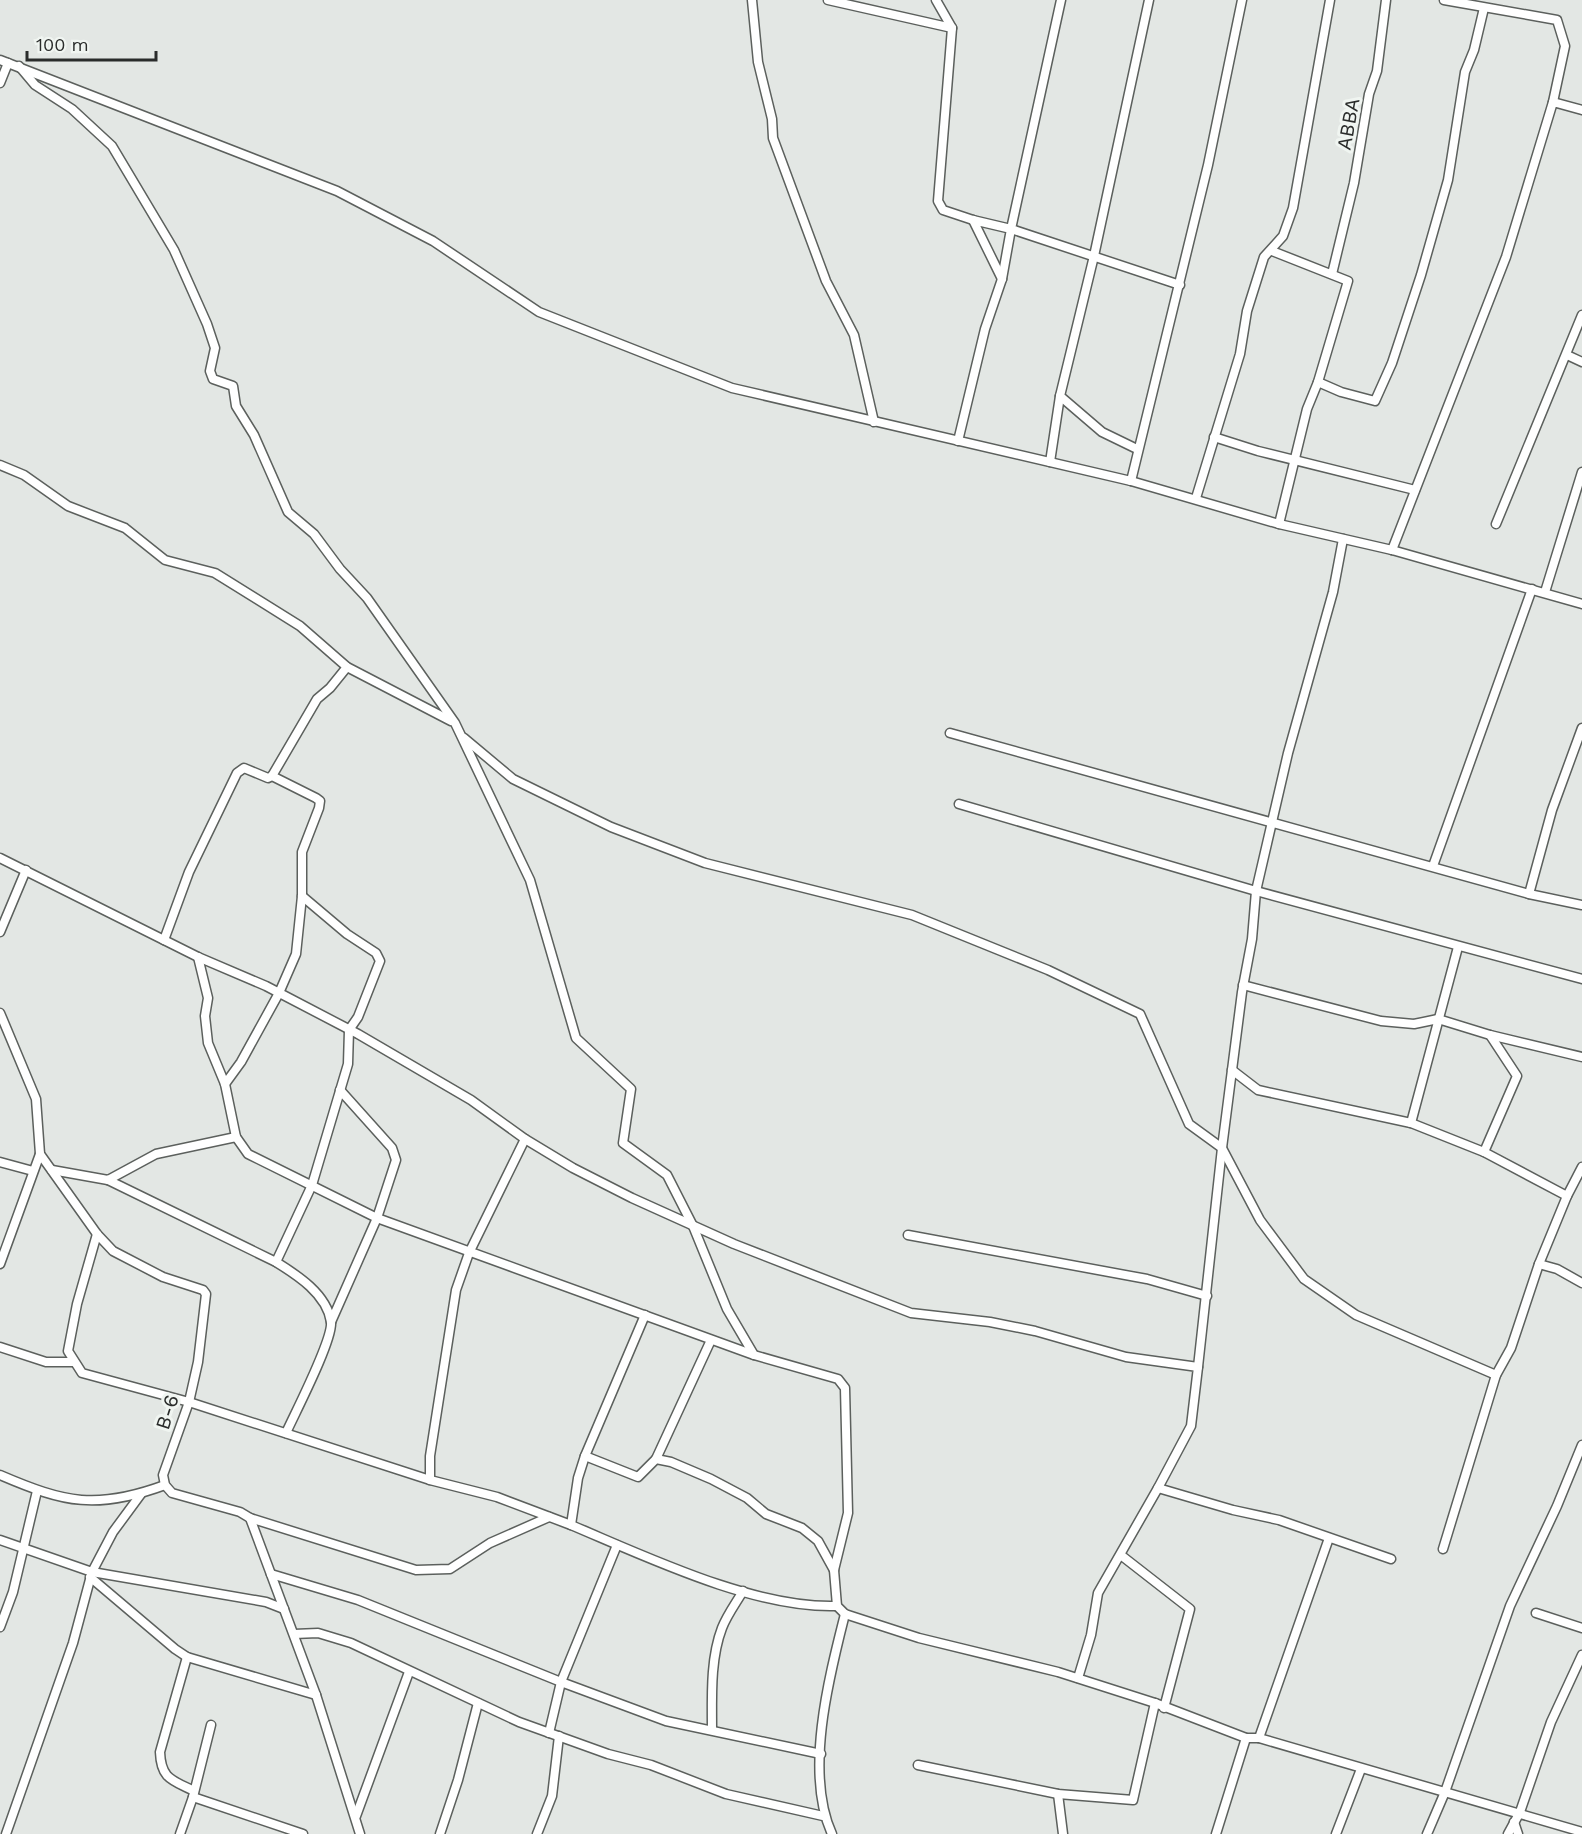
<svg xmlns="http://www.w3.org/2000/svg" width="1582" height="1834" viewBox="0 0 1582 1834" font-family="'Work Sans',sans-serif">
<style>
.lines{fill:none;stroke-linecap:round;stroke-linejoin:round}
.minor-casing{stroke:#5c605d;stroke-width:11}
.minor{stroke:#fff;stroke-width:8}
.labels{text-anchor:middle;stroke-width:6;stroke-linejoin:round;paint-order:stroke}
.street-label{font-size:20px;fill:#2a2c2b;stroke:#f0f5f1}
</style>
<rect width="100%" height="100%" fill="#e3e7e4"/>
<g class="lines">
<g class="minor-casing">
<g id="minor">
<path d="M752 0 758 62 772 119 773 138 826 281 854 335 874 422"/>
<path d="M828 0 952 28"/>
<path d="M936 0 952 28 938 201 943 210 973 220 1011 229 1002 279 985 329 958 441"/>
<path d="M1061 0 1011 229 1180 285"/>
<path d="M1444 0 1557 20 1565 46 1553 102"/>
<path d="M0 60 337 191 433 241 539 312 732 388 1131 481 1279 524 1392 550 1582 604"/>
<path d="M19 66 35 85 72 109 112 146 174 250 207 324 215 348 210 371 213 379 233 386 236 406 254 435 288 512 314 534 340 569 367 598 455 723 530 880 576 1038 631 1089 623 1143 667 1175 693 1226 727 1309 754 1355 838 1379 845 1388 848 1513 834 1570 837 1606 845 1614 919 1638 1058 1672 1155 1703 1246 1738H1259L1582 1832"/>
<path d="M0 83 8 63"/>
<path d="M973 220 1002 279"/>
<path d="M1272 251 1348 281 1318 382"/>
<path d="M1332 274 1354 183 1369 94 1377 71 1386 0"/>
<path d="M1567 355 1582 362"/>
<path d="M1214 437 1258 451 1415 490"/>
<path d="M1137 449 1102 432 1060 396 1094 256 1149 0"/>
<path d="M1050 462 1060 396"/>
<path d="M0 465 24 475 68 506 125 528 165 560 215 573 300 626 347 667 451 721"/>
<path d="M1131 481 1208 165 1242 0"/>
<path d="M1196 498 1240 354 1247 311 1264 257 1283 236 1293 208 1330 0"/>
<path d="M1279 524 1307 409 1318 382 1341 392 1375 401 1392 363 1421 275 1448 180 1465 72 1474 50 1484 8"/>
<path d="M1496 524 1582 315"/>
<path d="M1392 550 1506 257 1553 102 1582 110"/>
<path d="M1545 592 1582 472"/>
<path d="M1582 728 1552 810 1529 894 1582 905"/>
<path d="M950 733 1529 894"/>
<path d="M464 738 513 779 611 827 705 863 912 915 1048 970 1140 1014 1189 1124 1222 1148 1260 1220 1304 1279 1356 1315 1496 1375"/>
<path d="M959 804 1256 891 1582 979"/>
<path d="M0 858 198 957 266 986 358 1034 471 1100 525 1139 573 1168 632 1198 734 1244 911 1313 990 1322 1035 1331 1126 1357 1198 1367 1191 1426 1158 1488 1233 1510 1279 1520 1391 1559"/>
<path d="M1433 866 1532 589"/>
<path d="M0 932 26 870"/>
<path d="M164 940 189 872 237 773 244 768 268 778 272 776 317 699 330 688 347 667"/>
<path d="M198 957 208 998 205 1016 208 1043 225 1084 236 1137 248 1154 377 1218 754 1355"/>
<path d="M1243 985 1381 1021 1414 1024 1438 1019 1490 1035 1517 1076 1484 1152 1567 1196 1582 1167"/>
<path d="M0 1013 36 1099 40 1154 97 1234 113 1251 163 1277 203 1290 206 1294 198 1362 189 1402 163 1475 165 1485 172 1493 240 1512 250 1518 316 1695 360 1834"/>
<path d="M1490 1035 1582 1057"/>
<path d="M1232 1070 1258 1090 1411 1123 1484 1152"/>
<path d="M225 1084 241 1062 279 993 296 954 302 896V852L319 808 320 801 316 798 272 776"/>
<path d="M1411 1123 1458 947"/>
<path d="M0 1162 33 1171"/>
<path d="M52 1170 108 1180 156 1154 236 1137"/>
<path d="M108 1180 276 1262C297 1275 327 1294 331 1322 333 1340 295 1413 286 1433"/>
<path d="M97 1234 77 1304 68 1351 82 1373 189 1402 430 1480 497 1497 571 1525"/>
<path d="M908 1235 1147 1279 1207 1296"/>
<path d="M276 1262 312 1185 348 1064 349 1030 358 1017 380 961 376 953 347 934 302 896"/>
<path d="M0 1264 40 1154"/>
<path d="M1539 1264 1557 1269 1582 1283"/>
<path d="M645 1315 585 1456 578 1478 571 1525C647 1557 755 1609 837 1606"/>
<path d="M331 1322 377 1218 396 1160 392 1148 340 1090"/>
<path d="M0 1347 46 1362H73"/>
<path d="M1198 1367 1222 1148 1242 992 1252 939 1256 891 1288 753 1333 592 1343 539"/>
<path d="M585 1456 638 1477 656 1459 671 1462 711 1479 747 1498 766 1514 802 1528 818 1541 834 1570"/>
<path d="M656 1459 711 1340"/>
<path d="M0 1475C65 1503 97 1510 165 1485"/>
<path d="M430 1480V1456L456 1290 469 1253 525 1139"/>
<path d="M250 1518 416 1570 450 1569 490 1543 549 1517"/>
<path d="M0 1540 92 1572 266 1602 284 1609"/>
<path d="M1443 1549 1496 1375 1511 1348 1539 1264 1567 1196"/>
<path d="M1122 1556 1190 1609 1164 1708"/>
<path d="M271 1574 358 1600 561 1682 666 1721 821 1754"/>
<path d="M90 1577 175 1649 187 1657 316 1695"/>
<path d="M1536 1613 1582 1628"/>
<path d="M0 1627 13 1592 37 1491"/>
<path d="M294 1634 318 1633 351 1643 519 1722 608 1754 651 1765 726 1794 823 1816"/>
<path d="M187 1657 160 1752C161 1779 172 1780 194 1791"/>
<path d="M1078 1678 1091 1635 1098 1593 1158 1488"/>
<path d="M712 1730C712 1698 710 1659 722 1628 727 1615 736 1603 743 1591"/>
<path d="M549 1733 561 1682 617 1545"/>
<path d="M1259 1738 1329 1538"/>
<path d="M918 1765 1058 1794 1133 1800 1155 1703"/>
<path d="M1058 1794 1063 1834"/>
<path d="M193 1797 303 1834"/>
<path d="M356 1816 409 1672"/>
<path d="M1514 1822 1518 1834"/>
<path d="M6 1834 73 1643 92 1572 113 1532 141 1494"/>
<path d="M180 1834 193 1797 211 1725"/>
<path d="M440 1834 458 1780 478 1703"/>
<path d="M537 1834 552 1796 559 1736"/>
<path d="M832 1834C804 1773 829 1677 845 1614"/>
<path d="M1216 1834 1246 1738"/>
<path d="M1336 1834 1361 1769"/>
<path d="M1427 1834 1445 1792 1510 1606 1557 1506 1582 1445"/>
<path d="M1508 1834 1520 1812 1551 1722 1582 1655"/>
</g>
</g>
<use href="#minor" class="minor"/>
</g>
<g class="labels">
<g class="street-label">
<text transform="translate(1348 124) rotate(-80)" y="7">ABBA</text>
<text transform="translate(167 1412) rotate(-72)" y="7">B-6</text>
</g>
</g>
<path d="M27 51v9h129v-9" fill="none" stroke="#2a2c2b" stroke-width="3"/>
<text x="36" y="51" font-size="18" fill="#2a2c2b" stroke="#f0f5f1" stroke-width="4.5" paint-order="stroke">100 m</text>
</svg>
